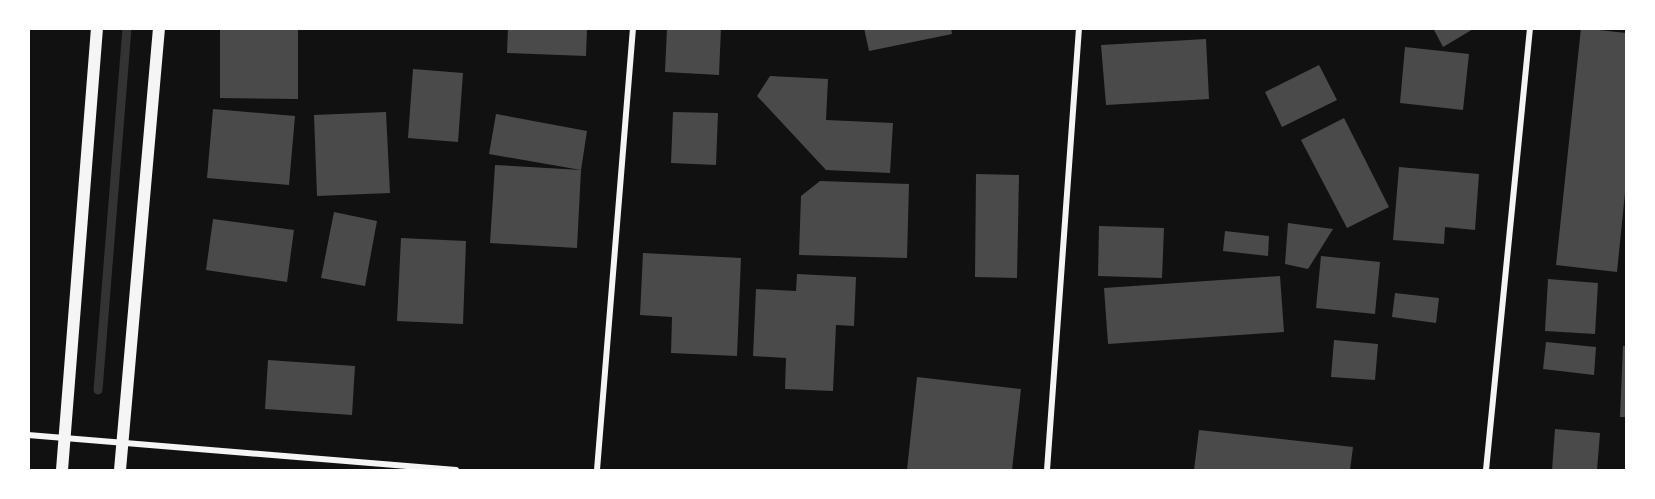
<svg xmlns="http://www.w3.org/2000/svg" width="1655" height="499" viewBox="0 0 1655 499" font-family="Barlow,sans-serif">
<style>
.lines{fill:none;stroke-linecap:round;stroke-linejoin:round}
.stream{stroke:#333;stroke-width:9}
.building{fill:#4a4a4a}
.minor{stroke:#f5f5f5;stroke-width:6}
.secondary{stroke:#f5f5f5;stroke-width:12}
</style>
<rect width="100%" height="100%" fill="#111"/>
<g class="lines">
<path class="stream" d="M98 390 127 28"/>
</g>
<g class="building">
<path d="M220 28H298V99L220 98Z"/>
<path d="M508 28H587L586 56 507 53Z"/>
<path d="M667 28H721L719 75 665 72Z"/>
<path d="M864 28H951L952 34 869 51Z"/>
<path d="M1433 28H1475L1443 47Z"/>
<path d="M1581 28 1626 33V183L1617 272 1556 265Z"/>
<path d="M1206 39 1209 99 1106 105 1101 45Z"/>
<path d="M1405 47 1469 54 1463 110 1400 103Z"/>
<path d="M1319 65 1337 100 1282 127 1265 92Z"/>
<path d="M413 69 463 73 458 142 408 138Z"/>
<path d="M770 76 828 79 826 120 893 123 890 173 826 170 757 96Z"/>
<path d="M213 109 295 116 289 185 207 178Z"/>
<path d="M386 112 390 193 317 196 314 115Z"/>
<path d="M673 112 718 113 716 165 671 163Z"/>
<path d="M496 114 587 131 581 170 577 248 490 243 495 165 581 170 489 154Z"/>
<path d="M1344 118 1389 207 1347 228 1301 140Z"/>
<path d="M1399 167 1479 174 1475 230 1445 227 1444 244 1393 240Z"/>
<path d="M976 174 1019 175 1017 278 975 277Z"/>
<path d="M820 181 909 184 907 258 799 255 801 196Z"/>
<path d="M334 212 377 221 365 286 321 278Z"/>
<path d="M213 219 294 230 287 282 206 270Z"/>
<path d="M1288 223 1333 229 1308 269 1285 264Z"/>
<path d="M1099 226 1164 228 1162 278 1098 276Z"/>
<path d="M1225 231 1269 236 1268 256 1223 251Z"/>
<path d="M401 238 466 241 463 324 397 321Z"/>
<path d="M643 253 741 258 737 356 671 353 672 317 640 315Z"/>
<path d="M1321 256 1380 262 1375 314 1316 308Z"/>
<path d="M797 274 856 277 854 326 836 325 833 391 785 389 786 358 753 356 756 289 796 291Z"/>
<path d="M1280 276 1284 332 1108 344 1104 288Z"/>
<path d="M1548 279 1598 283 1595 334 1545 331Z"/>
<path d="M1395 293 1439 298 1436 323 1392 317Z"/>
<path d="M1334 340 1378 344 1375 380 1331 377Z"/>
<path d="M1546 342 1596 347 1594 375 1543 369Z"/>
<path d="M1623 346H1626V417H1620Z"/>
<path d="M268 360 355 366 352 415 265 409Z"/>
<path d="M917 377 1021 389 1012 470H907Z"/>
<path d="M1555 429 1600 433 1597 470H1552Z"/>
<path d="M1199 430 1353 447 1350 470H1194Z"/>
</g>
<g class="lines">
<g class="minor">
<path d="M28 435 456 470"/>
<path d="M597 470 633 28"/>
<path d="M1047 470 1079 28"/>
<path d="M1486 470 1530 28"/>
</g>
<g class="secondary">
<path d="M62 470 97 28"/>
<path d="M120 470 159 28"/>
</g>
</g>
<rect width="1655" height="499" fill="none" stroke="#ffffff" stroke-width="60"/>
</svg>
